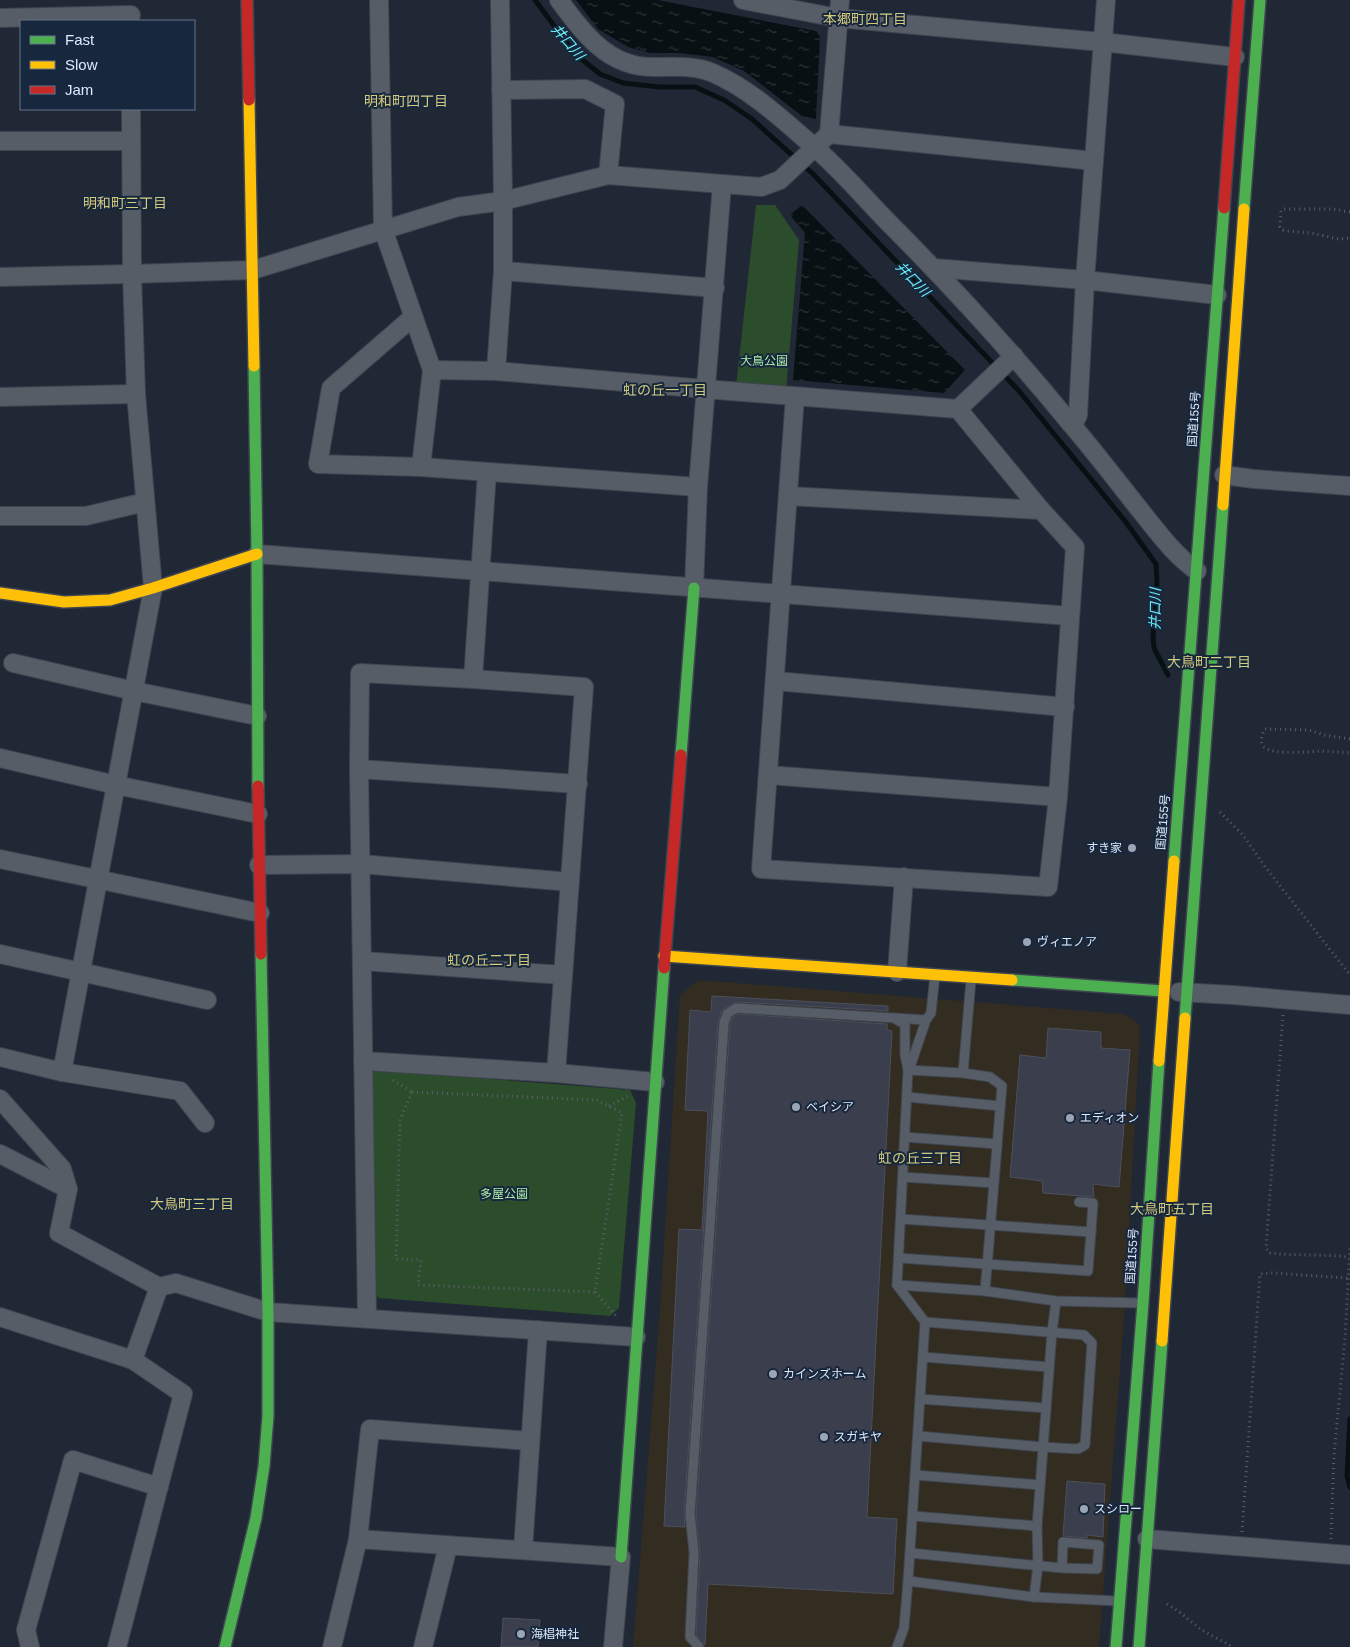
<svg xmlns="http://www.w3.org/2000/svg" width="1350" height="1647" viewBox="0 0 1350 1647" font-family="Arial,'Noto Sans JP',sans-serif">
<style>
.commercial{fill:#332c20}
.green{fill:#2c4d2b}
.water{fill:url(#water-ripples)}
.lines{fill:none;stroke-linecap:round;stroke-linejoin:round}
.stream{stroke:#071113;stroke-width:5}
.building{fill:#3b3e4d;stroke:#4c505c}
.lane-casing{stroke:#3e4550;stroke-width:11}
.street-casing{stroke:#3e4550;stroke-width:20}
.fast-casing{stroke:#3e4550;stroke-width:14}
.slow-casing{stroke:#3e4550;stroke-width:14}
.jam-casing{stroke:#3e4550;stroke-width:14}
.path{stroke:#5a606a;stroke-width:3;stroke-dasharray:1 4;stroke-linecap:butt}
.lane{stroke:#565d66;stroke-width:9}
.street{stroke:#565d66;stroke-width:18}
.fast{stroke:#4caf50;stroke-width:11}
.slow{stroke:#ffc107;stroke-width:11}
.jam{stroke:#c62828;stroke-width:11}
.poi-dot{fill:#9ca5b4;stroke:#17273e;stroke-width:2}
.labels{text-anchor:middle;stroke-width:4;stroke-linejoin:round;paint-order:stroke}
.park-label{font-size:12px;fill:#abeba3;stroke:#17273e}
.street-label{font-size:12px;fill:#dee9f9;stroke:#17273e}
.poi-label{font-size:12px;fill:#dee9f9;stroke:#17273e;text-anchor:start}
.neighbourhood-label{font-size:14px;fill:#d4ca7c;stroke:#17273e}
.water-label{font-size:14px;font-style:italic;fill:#69eff6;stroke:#17273e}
</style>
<defs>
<pattern id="water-ripples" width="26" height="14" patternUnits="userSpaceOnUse" patternTransform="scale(1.25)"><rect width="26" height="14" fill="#071113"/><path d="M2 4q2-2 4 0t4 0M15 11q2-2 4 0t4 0" fill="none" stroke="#2b3436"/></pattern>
</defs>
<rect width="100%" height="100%" fill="#202835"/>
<path class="commercial" d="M699 980 1123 1014 1133 1019 1140 1027 1125 1304 1099 1647H633L659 1323 680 995Z"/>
<g class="green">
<path d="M756 205H775L799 240 786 391 736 387Z"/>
<path d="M376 1070 630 1090 636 1103 619 1308 610 1316 379 1298 374 1293 370 1076Z"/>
</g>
<g class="water">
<path d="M576 0H658L816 31 820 37 816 119 802 116 744 71 713 57 679 53H650L628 47 598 29Z"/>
<path d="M802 205 965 370 944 393 793 380 805 233 790 215Z"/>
</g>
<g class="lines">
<g class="stream">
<path d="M535 0 575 54 600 74 623 83 659 87H695L724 100 752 119 813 174 1019 391 1125 521 1156 564 1157 581 1153 636 1154 648 1168 675"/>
<path d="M1350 1419 1347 1476 1350 1487"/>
</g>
</g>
<g class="building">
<path d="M712 996 888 1006V1011L736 1002 724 1009 721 1012 718 1023 684 1514 685 1527 664 1526 679 1229 702 1230 708 1111 685 1110 690 1010 711 1012Z"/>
<path d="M738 1014 887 1024V1030L892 1031 867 1517 897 1519 893 1594 708 1584 705 1645 696 1635 700 1553 696 1514 730 1024 732 1018Z"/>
<path d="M1048 1028 1101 1032V1048L1130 1050 1119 1187 1093 1184 1094 1197 1043 1193 1042 1181 1010 1177 1020 1055 1046 1058Z"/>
<path d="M1067 1481 1105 1484 1103 1537 1087 1535V1538L1063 1536Z"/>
<path d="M503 1618 540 1620 538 1647H501Z"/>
</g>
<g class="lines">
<g class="lane-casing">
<g id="lane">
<path d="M897 1020 905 1024V1055L908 1070 897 1285 925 1322 908 1581 904 1628 897 1647"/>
<path d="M908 1070 963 1073 990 1077 1002 1086 985 1291"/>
<path d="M909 1070 926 1020 931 1013 935 975"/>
<path d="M963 1073 971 980"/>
<path d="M907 1097 1000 1106"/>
<path d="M905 1137 997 1144"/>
<path d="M903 1177 994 1183"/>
<path d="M1079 1202 1093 1203 1091 1232"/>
<path d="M899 1258 1088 1271 1091 1232 901 1219"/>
<path d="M897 1285 985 1291 1056 1301 1140 1303"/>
<path d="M923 1357 1049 1367"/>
<path d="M920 1399 1046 1408"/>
<path d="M918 1436 1043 1447 1078 1449 1085 1445 1092 1343 1084 1335 925 1322"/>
<path d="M915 1475 1040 1485"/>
<path d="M913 1516 1037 1526"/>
<path d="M910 1553 1062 1568 1097 1569 1099 1545 1063 1542 1062 1568"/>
<path d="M908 1581 1034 1597 1118 1601"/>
<path d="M1034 1597 1038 1565 1037 1526 1052 1332 1056 1301"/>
<path d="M699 1647 690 1637 694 1553 690 1514 724 1023 727 1014 736 1008 926 1020"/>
</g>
</g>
<g class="street-casing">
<g id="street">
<path d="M379 0 383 229 432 370 421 467"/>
<path d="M559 0C582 32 608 67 652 67 672 67 694 65 713 73 750 89 782 119 813 146 838 167 861 194 884 218 950 284 1012 352 1071 424 1095 452 1117 481 1140 510 1158 532 1173 554 1197 571"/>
<path d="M743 0 838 18 1102 42 1235 57"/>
<path d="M0 18 131 15"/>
<path d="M501 90 585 89 615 104 608 175"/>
<path d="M829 134 1094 161"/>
<path d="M0 141H131"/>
<path d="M934 268 1085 280 1217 295"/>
<path d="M503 271 715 288"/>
<path d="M0 277 132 274 253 270 458 207 503 201 608 175 761 187 780 180 829 134 840 0"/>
<path d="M413 317 331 388 318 464 421 467 698 487"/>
<path d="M432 370 496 371 705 389 958 409 1041 510 1075 547 1058 797 1048 887 761 869 795 396"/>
<path d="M496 371 503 271V201L500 0"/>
<path d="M0 397 136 394"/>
<path d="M958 409 1014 356"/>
<path d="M1073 425 1078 415 1085 280 1106 0"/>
<path d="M1224 475 1254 479 1350 486"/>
<path d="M788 496 1041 510"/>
<path d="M0 516H86L145 502"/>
<path d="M257 554 1070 616"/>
<path d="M694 588 698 487 722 184"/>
<path d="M13 663 134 691 257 716"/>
<path d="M473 679 487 472"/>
<path d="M776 681 1065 707"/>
<path d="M0 758 116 785 258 814"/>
<path d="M359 769 578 784"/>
<path d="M768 775 1058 797"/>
<path d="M0 859 260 913"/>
<path d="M259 865 361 864 570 882"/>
<path d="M0 954 207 1000"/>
<path d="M362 961 563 975"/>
<path d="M897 972 904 877"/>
<path d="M1179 992 1233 995 1350 1005"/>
<path d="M0 1057 62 1072 180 1091 205 1123"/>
<path d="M363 1061 556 1073 655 1082"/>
<path d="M62 1072 153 588 136 394 132 274 131 109"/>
<path d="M0 1099 62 1169 68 1189 59 1233 159 1287 176 1283 268 1312 636 1337"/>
<path d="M0 1154 68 1189"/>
<path d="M0 1317 133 1360 159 1287"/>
<path d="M367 1318 359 769 360 673 473 679 584 687 556 1073"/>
<path d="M358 1539 621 1557 613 1647"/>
<path d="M1147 1539 1350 1555"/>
<path d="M523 1550 538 1330"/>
<path d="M30 1647 26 1630 73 1460 159 1487"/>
<path d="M117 1647 183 1394 133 1360"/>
<path d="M332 1647 358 1539 370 1429 530 1441"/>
<path d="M423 1647 448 1546"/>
</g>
</g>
<g class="fast-casing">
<g id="fast">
<path d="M1244 209 1260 0"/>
<path d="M254 366 257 554 258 786"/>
<path d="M681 755 694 588"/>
<path d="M1174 861 1224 208"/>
<path d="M1012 980 1163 991"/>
<path d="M1185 1018 1223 505"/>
<path d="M621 1557 664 968"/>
<path d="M225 1647 256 1518 264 1466 268 1416V1312L261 954"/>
<path d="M1116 1647 1143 1303 1159 1061"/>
<path d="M1139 1647 1162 1341"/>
</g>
</g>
<g class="slow-casing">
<g id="slow">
<path d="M249 100 254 366"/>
<path d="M1223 505 1244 209"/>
<path d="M0 593 64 602 110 600 153 588 257 554"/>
<path d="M664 956 1012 980"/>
<path d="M1159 1061 1174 861"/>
<path d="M1162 1341 1185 1018"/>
</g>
</g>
<g class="jam-casing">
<g id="jam">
<path d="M247 0 249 100"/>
<path d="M1224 208 1239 0"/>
<path d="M258 786 261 954"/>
<path d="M664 968 681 755"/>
</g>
</g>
<g class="path">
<path d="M1350 212 1333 209H1284L1281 211 1280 227 1283 230 1287 231 1311 233 1338 239 1350 238"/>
<path d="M1350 739 1324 735 1309 730 1265 729C1262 734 1259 742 1264 747 1274 756 1313 751 1326 751 1334 752 1342 752 1350 753"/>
<path d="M1220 812 1243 835 1266 868 1350 975"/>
<path d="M1283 1015 1266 1248 1269 1253C1296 1256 1323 1254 1349 1257"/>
<path d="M393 1080 412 1092"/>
<path d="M412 1092 597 1100 622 1113 595 1292 418 1285 421 1260 396 1259 400 1120Z"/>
<path d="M609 1106 628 1096"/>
<path d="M595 1292 618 1318"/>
<path d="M1242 1532 1260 1274 1272 1273 1348 1278"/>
<path d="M1331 1539 1334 1455 1345 1338 1350 1245"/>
<path d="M1167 1604 1181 1613 1200 1629 1233 1647"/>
</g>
<use href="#lane" class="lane"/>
<use href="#street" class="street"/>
<use href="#fast" class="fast"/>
<use href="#slow" class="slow"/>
<use href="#jam" class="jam"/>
</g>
<g class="poi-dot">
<circle cx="1132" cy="848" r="5"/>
<circle cx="1027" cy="942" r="5"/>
<circle cx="796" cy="1107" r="5"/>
<circle cx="1070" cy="1118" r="5"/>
<circle cx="773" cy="1374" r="5"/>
<circle cx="824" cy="1437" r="5"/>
<circle cx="1084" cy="1509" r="5"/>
<circle cx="521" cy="1634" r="5"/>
</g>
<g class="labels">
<g class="park-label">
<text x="764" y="365">大鳥公園</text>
<text x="504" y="1198">多屋公園</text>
</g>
<g class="street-label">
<text transform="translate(1194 419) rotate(-86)" y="4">国道155号</text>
<text transform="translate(1163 822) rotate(-85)" y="4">国道155号</text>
<text transform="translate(1132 1256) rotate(-86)" y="4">国道155号</text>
</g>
<g class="poi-label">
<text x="1122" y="852" text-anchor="end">すき家</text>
<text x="1037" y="946">ヴィエノア</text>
<text x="806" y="1111">ベイシア</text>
<text x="1080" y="1122">エディオン</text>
<text x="783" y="1378">カインズホーム</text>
<text x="834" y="1441">スガキヤ</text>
<text x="1094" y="1513">スシロー</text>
<text x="531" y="1638">海椙神社</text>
</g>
<g class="neighbourhood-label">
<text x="865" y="24">本郷町四丁目</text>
<text x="406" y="106">明和町四丁目</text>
<text x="125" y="208">明和町三丁目</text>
<text x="665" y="395">虹の丘一丁目</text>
<text x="1209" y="667">大鳥町二丁目</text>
<text x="489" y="965">虹の丘二丁目</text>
<text x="920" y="1163">虹の丘三丁目</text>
<text x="192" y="1209">大鳥町三丁目</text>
<text x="1172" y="1214">大鳥町五丁目</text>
</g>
<g class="water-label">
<text transform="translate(568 42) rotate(49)" y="5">井口川</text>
<text transform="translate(913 279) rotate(46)" y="5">井口川</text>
<text transform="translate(1155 609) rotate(-89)" y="5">井口川</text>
</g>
</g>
<rect x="20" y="20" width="175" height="90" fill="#17273e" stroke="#677589"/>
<rect x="30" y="36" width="25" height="8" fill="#4caf50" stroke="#677589"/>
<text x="65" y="45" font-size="15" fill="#dee9f9">Fast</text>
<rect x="30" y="61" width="25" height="8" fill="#ffc107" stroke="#677589"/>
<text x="65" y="70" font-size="15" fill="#dee9f9">Slow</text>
<rect x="30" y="86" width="25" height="8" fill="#c62828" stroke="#677589"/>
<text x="65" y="95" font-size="15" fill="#dee9f9">Jam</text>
</svg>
